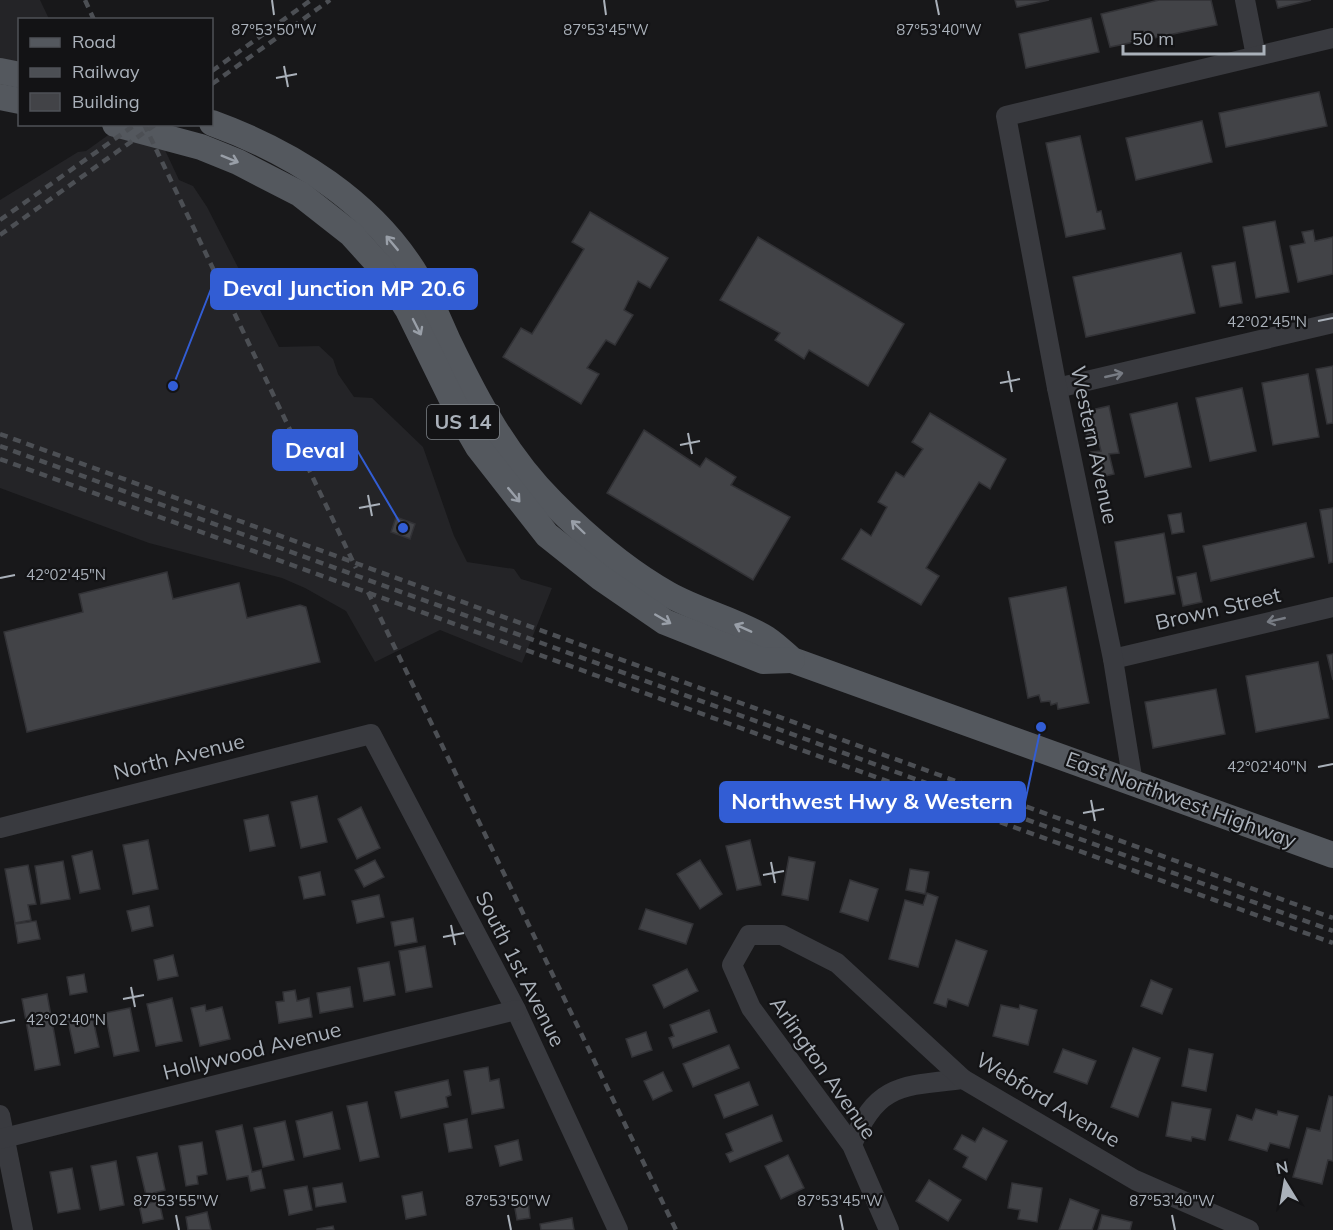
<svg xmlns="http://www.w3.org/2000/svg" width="1333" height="1230" viewBox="0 0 1333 1230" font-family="Mulish,sans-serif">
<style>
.built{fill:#242427}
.building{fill:#424347;stroke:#323236;stroke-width:1.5}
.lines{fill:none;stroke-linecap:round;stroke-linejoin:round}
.minor{stroke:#393a3f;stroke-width:20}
.major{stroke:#54585e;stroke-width:26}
.rail{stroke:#4c4f54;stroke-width:4.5;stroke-dasharray:8 6;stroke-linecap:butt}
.oneway{stroke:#999fa8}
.oneway2{stroke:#777b83}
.ticks{fill:none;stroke:#aab1ba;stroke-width:2}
.labels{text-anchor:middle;stroke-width:4.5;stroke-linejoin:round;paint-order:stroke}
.shield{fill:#131315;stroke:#7d8288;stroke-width:1.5}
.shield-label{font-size:20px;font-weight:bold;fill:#aab1ba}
.street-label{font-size:21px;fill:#aab1ba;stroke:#131315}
.ticks-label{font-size:15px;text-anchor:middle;fill:#aab1ba;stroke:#131315;stroke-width:4.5;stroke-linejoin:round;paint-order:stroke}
.leader{fill:none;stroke:#325dd4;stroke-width:2}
.callout-dot{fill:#325dd4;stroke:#131315;stroke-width:2}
.callout{fill:#325dd4;stroke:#325dd4;stroke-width:2}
.callout-label{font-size:22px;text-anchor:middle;font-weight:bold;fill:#fff}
</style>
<rect width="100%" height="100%" fill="#18181a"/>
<g class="built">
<path d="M0 0H40L49 19 20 20 19 64 0 60Z"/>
<path d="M119 125H172L165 150 179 180 193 186 207 207 279 347 319 346 333 359 338 374 354 397 372 398 423 447 454 536 467 562 514 569 521 579 552 588 522 663 440 630 375 662 346 611 305 588 282 578 149 543 0 488V200L78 152 86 151 118 128Z"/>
</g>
<g class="building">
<path d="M1015 0H1049L1017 7Z"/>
<path d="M1159 0H1211L1217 25 1110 47 1101 14Z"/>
<path d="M1276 0H1311L1278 8Z"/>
<path d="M1091 18 1099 52 1026 68 1019 34Z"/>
<path d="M1319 92 1327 126 1226 147 1219 113Z"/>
<path d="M1202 121 1212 162 1136 180 1126 138Z"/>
<path d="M1080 136 1097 212 1101 211 1105 229 1066 237 1046 143Z"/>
<path d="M590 212 668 258 650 288 638 281 624 310 633 315 615 345 606 340 587 368 599 374 581 404 503 357 521 328 532 334 584 249 572 242Z"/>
<path d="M1275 221 1289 292 1256 298 1243 227Z"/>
<path d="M1313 230 1315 241 1333 237V274L1298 282 1290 246 1305 243 1302 232Z"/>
<path d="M758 237 904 324 868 386 809 350 804 359 775 340 780 333 720 300Z"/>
<path d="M1181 253 1195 313 1086 337 1073 277Z"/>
<path d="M1235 262 1242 303 1220 307 1212 266Z"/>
<path d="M1333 366V423L1327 424 1316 369Z"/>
<path d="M1308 374 1319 437 1273 445 1262 383Z"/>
<path d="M1242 388 1256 451 1210 461 1196 398Z"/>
<path d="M1177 403 1191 467 1145 477 1130 414Z"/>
<path d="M1109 406 1119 453 1109 454 1114 474 1097 478 1091 452 1101 451 1099 443 1089 445 1083 421 1093 419 1091 410Z"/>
<path d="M930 413 1006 459 990 489 979 482 926 568 939 576 921 605 842 559 861 529 871 536 887 507 878 502 896 472 904 477 923 449 912 442Z"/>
<path d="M644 430 700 467 706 458 736 477 731 485 790 517 753 580 607 493Z"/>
<path d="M1333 508V562L1329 563 1320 510Z"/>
<path d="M1181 513 1184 532 1172 534 1168 515Z"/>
<path d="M396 517 415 524 410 539 391 532Z"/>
<path d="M1306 523 1314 557 1211 581 1203 546Z"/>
<path d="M1164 533 1175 594 1125 603 1115 542Z"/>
<path d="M167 572 173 599 239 583 247 618 300 605 306 607 320 662 27 732 4 632 83 612 79 594Z"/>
<path d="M1196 573 1202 602 1183 606 1177 577Z"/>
<path d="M1066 587 1089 703 1058 709 1057 703 1051 705 1050 701 1041 702 1039 695 1028 698 1009 598Z"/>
<path d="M1333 654V680L1327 655Z"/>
<path d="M1318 662 1329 718 1256 732 1246 676Z"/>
<path d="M1216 689 1225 734 1153 748 1145 702Z"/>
<path d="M317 796 327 842 301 848 291 802Z"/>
<path d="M361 807 380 848 357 859 338 819Z"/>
<path d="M268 815 275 846 250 851 244 820Z"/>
<path d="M148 840 158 889 133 894 123 845Z"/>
<path d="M750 840 761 885 737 890 726 846Z"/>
<path d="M92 851 100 889 80 893 72 856Z"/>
<path d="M789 857 815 862 808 900 782 895Z"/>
<path d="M375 860 384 877 364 887 355 870Z"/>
<path d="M700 860 722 894 700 909 677 874Z"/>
<path d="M63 861 70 899 41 904 35 866Z"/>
<path d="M28 865 36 904 28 905 31 920 15 923 5 869Z"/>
<path d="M910 869 929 872 925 894 906 890Z"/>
<path d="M320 872 325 895 304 899 299 877Z"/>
<path d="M850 880 878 889 868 921 840 912Z"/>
<path d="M927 893 938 897 918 967 889 959 905 900 923 905Z"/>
<path d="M379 895 384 917 357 923 352 901Z"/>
<path d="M149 906 153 926 132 931 127 911Z"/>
<path d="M646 909 693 924 686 944 639 929Z"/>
<path d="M413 918 417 942 395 946 391 922Z"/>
<path d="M36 921 40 939 18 943 15 924Z"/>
<path d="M956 940 987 951 968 1006 948 999 946 1007 934 1003Z"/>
<path d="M425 946 432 987 406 992 399 951Z"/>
<path d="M173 955 178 976 158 980 154 960Z"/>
<path d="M389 962 395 995 364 1001 358 968Z"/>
<path d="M687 969 698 991 664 1008 653 985Z"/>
<path d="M84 974 87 992 70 995 67 977Z"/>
<path d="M1151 980 1172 989 1162 1014 1141 1006Z"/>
<path d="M350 987 353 1007 320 1013 317 993Z"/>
<path d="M295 990 297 1001 309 998 312 1017 279 1023 276 1002 284 1001 283 992Z"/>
<path d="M47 994 60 1065 35 1070 22 999Z"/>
<path d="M172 998 182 1041 156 1046 147 1004Z"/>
<path d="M205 1005 206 1011 222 1007 230 1039 200 1046 191 1008Z"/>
<path d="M1001 1005 1019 1009 1020 1005 1037 1010 1028 1045 993 1036Z"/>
<path d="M130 1008 139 1051 114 1056 105 1013Z"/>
<path d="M709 1010 717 1032 673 1048 669 1038 674 1036 670 1025Z"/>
<path d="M92 1015 99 1047 75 1053 68 1021Z"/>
<path d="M646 1032 652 1050 632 1057 626 1039Z"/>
<path d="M729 1045 739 1068 693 1087 683 1064Z"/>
<path d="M1133 1048 1160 1058 1138 1117 1111 1107Z"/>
<path d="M1063 1049 1096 1061 1087 1084 1054 1072Z"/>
<path d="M1189 1049 1213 1054 1206 1091 1182 1086Z"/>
<path d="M488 1067 490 1081 499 1079 504 1108 472 1114 464 1071Z"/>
<path d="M663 1072 672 1091 653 1100 644 1081Z"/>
<path d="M448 1080 451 1095 446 1097 448 1107 401 1118 395 1092Z"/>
<path d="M749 1082 758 1105 724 1118 715 1095Z"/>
<path d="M1329 1096 1333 1097V1161L1328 1160 1322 1184 1293 1177 1307 1128 1320 1131Z"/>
<path d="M367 1102 379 1157 360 1161 347 1106Z"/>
<path d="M1172 1102 1211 1109 1205 1140 1192 1137 1191 1141 1166 1136Z"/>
<path d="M1256 1109 1277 1115 1278 1111 1298 1116 1289 1148 1270 1143 1267 1151 1229 1140 1237 1115 1252 1120Z"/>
<path d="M332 1112 340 1149 304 1157 296 1121Z"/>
<path d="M772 1115 782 1141 730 1162 726 1154 733 1151 726 1134Z"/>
<path d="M467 1119 472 1148 449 1152 444 1124Z"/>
<path d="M285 1121 294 1160 263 1167 254 1128Z"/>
<path d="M242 1125 252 1172 261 1170 265 1188 251 1191 248 1176 227 1180 216 1131Z"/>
<path d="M983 1128 1007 1141 986 1180 963 1167 968 1157 954 1149 962 1135 975 1142Z"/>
<path d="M518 1140 522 1160 500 1166 495 1146Z"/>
<path d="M202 1142 207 1174 197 1176 198 1184 186 1186 179 1146Z"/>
<path d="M157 1153 165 1190 146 1195 137 1157Z"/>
<path d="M788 1155 804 1188 781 1199 765 1166Z"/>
<path d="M116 1161 124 1205 100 1210 91 1166Z"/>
<path d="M72 1168 80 1209 58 1213 50 1172Z"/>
<path d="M929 1180 961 1200 948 1221 916 1201Z"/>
<path d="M342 1183 346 1202 316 1207 313 1188Z"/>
<path d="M1012 1183 1042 1188 1037 1222 1018 1219 1020 1210 1008 1208Z"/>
<path d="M307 1186 312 1210 289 1215 284 1190Z"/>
<path d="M422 1192 426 1215 406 1219 402 1196Z"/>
<path d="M1070 1199 1099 1210 1092 1230H1059Z"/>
<path d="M159 1201 163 1219 143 1223 139 1205Z"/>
<path d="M528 1201 530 1218 517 1220 514 1203Z"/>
<path d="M207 1212 211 1230H188L186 1217Z"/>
<path d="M1102 1215 1132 1222 1130 1230H1098Z"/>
<path d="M572 1218 574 1230H541L540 1224Z"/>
<path d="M333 1226 334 1230H317V1229Z"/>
</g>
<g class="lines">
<g class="minor">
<path d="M1245 0 1256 56"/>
<path d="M1057 388 1333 323"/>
<path d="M1113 659 1333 607"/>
<path d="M1133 783 1113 659 1057 388 1006 116 1333 38"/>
<path d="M0 828 371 734 516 1010 618 1230"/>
<path d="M0 1115 23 1230"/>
<path d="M0 1139 516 1010"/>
<path d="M852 1145C876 1083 903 1086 963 1079"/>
<path d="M889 1230 852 1145 751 1008 732 965 749 935H782L837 963 963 1079 1135 1180 1249 1230"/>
</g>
<g class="major">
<path d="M0 71 20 75"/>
<path d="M0 97 20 101"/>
<path d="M212 123C292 152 373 202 418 278 430 298 439 321 449 343 477 401 506 456 552 502 587 537 625 570 668 594 700 612 737 620 767 639 776 645 784 653 792 660L1333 855"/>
<path d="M115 124 201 147 238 162 300 194 351 234 379 265 408 310 460 416 478 447 547 535 601 578 665 622 763 661 792 660"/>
</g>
<g class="rail">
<path d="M85 0 94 20"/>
<path d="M212 71 311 0"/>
<path d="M212 84 330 0"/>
<path d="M144 124 356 568"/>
<path d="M0 220 136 124"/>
<path d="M0 235 156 124"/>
<path d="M0 434 1333 918"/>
<path d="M0 446 1333 931"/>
<path d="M0 459 1333 943"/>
<path d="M368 592 676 1230"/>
</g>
</g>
<defs><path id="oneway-shaft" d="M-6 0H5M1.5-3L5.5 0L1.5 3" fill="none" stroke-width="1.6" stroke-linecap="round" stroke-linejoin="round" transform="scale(1.5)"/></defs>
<g class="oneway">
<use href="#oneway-shaft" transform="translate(230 159) rotate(22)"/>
<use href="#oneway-shaft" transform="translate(392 243) rotate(-130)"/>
<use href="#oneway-shaft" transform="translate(417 327) rotate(63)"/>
<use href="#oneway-shaft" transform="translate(514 495) rotate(50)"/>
<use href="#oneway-shaft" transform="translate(578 527) rotate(-136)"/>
<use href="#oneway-shaft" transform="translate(663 619) rotate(30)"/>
<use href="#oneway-shaft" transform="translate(743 628) rotate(-156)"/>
</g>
<g class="oneway2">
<use href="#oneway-shaft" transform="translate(1114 375) rotate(-13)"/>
<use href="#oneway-shaft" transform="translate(1276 620) rotate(167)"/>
</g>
<path class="ticks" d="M272 0 274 15M604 0 606 15M936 0 939 15M284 66 288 87M276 78 297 74M1318 321 1333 318M1008 371 1012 392M1000 383 1020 379M688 433 692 454M680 445 700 441M368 495 372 516M359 508 380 504M0 578 15 575M1318 767 1333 764M1091 800 1095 821M1083 813 1104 809M771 862 775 883M763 875 784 871M451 925 455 945M443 937 464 933M131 987 135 1007M123 999 144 995M0 1023 15 1020M176 1215 179 1230M508 1215 511 1230M840 1215 843 1230M1172 1215 1175 1230"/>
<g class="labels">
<rect class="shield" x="427" y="405" width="72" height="34" rx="4.5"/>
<g class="shield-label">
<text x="463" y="429">US 14</text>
</g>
<g class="street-label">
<text transform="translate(1094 445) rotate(78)" y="7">Western Avenue</text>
<text transform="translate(1218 609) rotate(-13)" y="7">Brown Street</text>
<text transform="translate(179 757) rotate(-14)" y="7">North Avenue</text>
<text transform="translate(1181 800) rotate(20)" y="7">East Northwest Highway</text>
<text transform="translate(520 969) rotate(63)" y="7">South 1st Avenue</text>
<text transform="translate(252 1051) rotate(-14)" y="7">Hollywood Avenue</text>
<text transform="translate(823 1068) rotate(55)" y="7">Arlington Avenue</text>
<text transform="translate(1048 1100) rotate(31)" y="7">Webford Avenue</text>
</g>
</g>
<g class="ticks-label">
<text x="274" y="35">87°53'50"W</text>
<text x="606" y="35">87°53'45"W</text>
<text x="939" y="35">87°53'40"W</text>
<text x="1267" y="327">42°02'45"N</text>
<text x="66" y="580">42°02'45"N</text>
<text x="1267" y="772">42°02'40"N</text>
<text x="66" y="1025">42°02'40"N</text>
<text x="176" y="1206">87°53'55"W</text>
<text x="508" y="1206">87°53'50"W</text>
<text x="840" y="1206">87°53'45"W</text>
<text x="1172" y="1206">87°53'40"W</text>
</g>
<path class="leader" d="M173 386L211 289M403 528L357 450M1041 727L1025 802"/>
<g class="callout-dot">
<circle cx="173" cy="386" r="6"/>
<circle cx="403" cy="528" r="6"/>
<circle cx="1041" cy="727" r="6"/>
</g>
<g class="callout">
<rect x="211" y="269" width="266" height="40" rx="6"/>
<rect x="273" y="430" width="84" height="40" rx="6"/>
<rect x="720" y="782" width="305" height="40" rx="6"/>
</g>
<g class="callout-label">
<text x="344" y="296">Deval Junction MP 20.6</text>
<text x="315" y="458">Deval</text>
<text x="872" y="809">Northwest Hwy &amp; Western</text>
</g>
<rect x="18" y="18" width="195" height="108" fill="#131315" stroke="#4f5257" stroke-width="1.5"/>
<rect x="30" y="38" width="30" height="9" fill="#54585e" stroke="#4f5257" stroke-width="1.5"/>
<text x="72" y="48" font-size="18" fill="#aab1ba">Road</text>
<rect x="30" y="68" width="30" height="9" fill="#4c4f54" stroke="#4f5257" stroke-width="1.5"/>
<text x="72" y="78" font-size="18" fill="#aab1ba">Railway</text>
<rect x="30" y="93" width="30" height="18" fill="#424347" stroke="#4f5257" stroke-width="1.5"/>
<text x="72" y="108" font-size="18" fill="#aab1ba">Building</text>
<g transform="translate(1285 1182) rotate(349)" stroke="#131315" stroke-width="4.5" paint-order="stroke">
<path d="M0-4.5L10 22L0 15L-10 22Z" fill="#aab1ba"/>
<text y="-9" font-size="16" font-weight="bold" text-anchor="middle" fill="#aab1ba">N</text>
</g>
<path d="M1123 45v9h141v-9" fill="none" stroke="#aab1ba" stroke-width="3"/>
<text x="1132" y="45" font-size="18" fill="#aab1ba" stroke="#131315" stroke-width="4.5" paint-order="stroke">50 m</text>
</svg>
